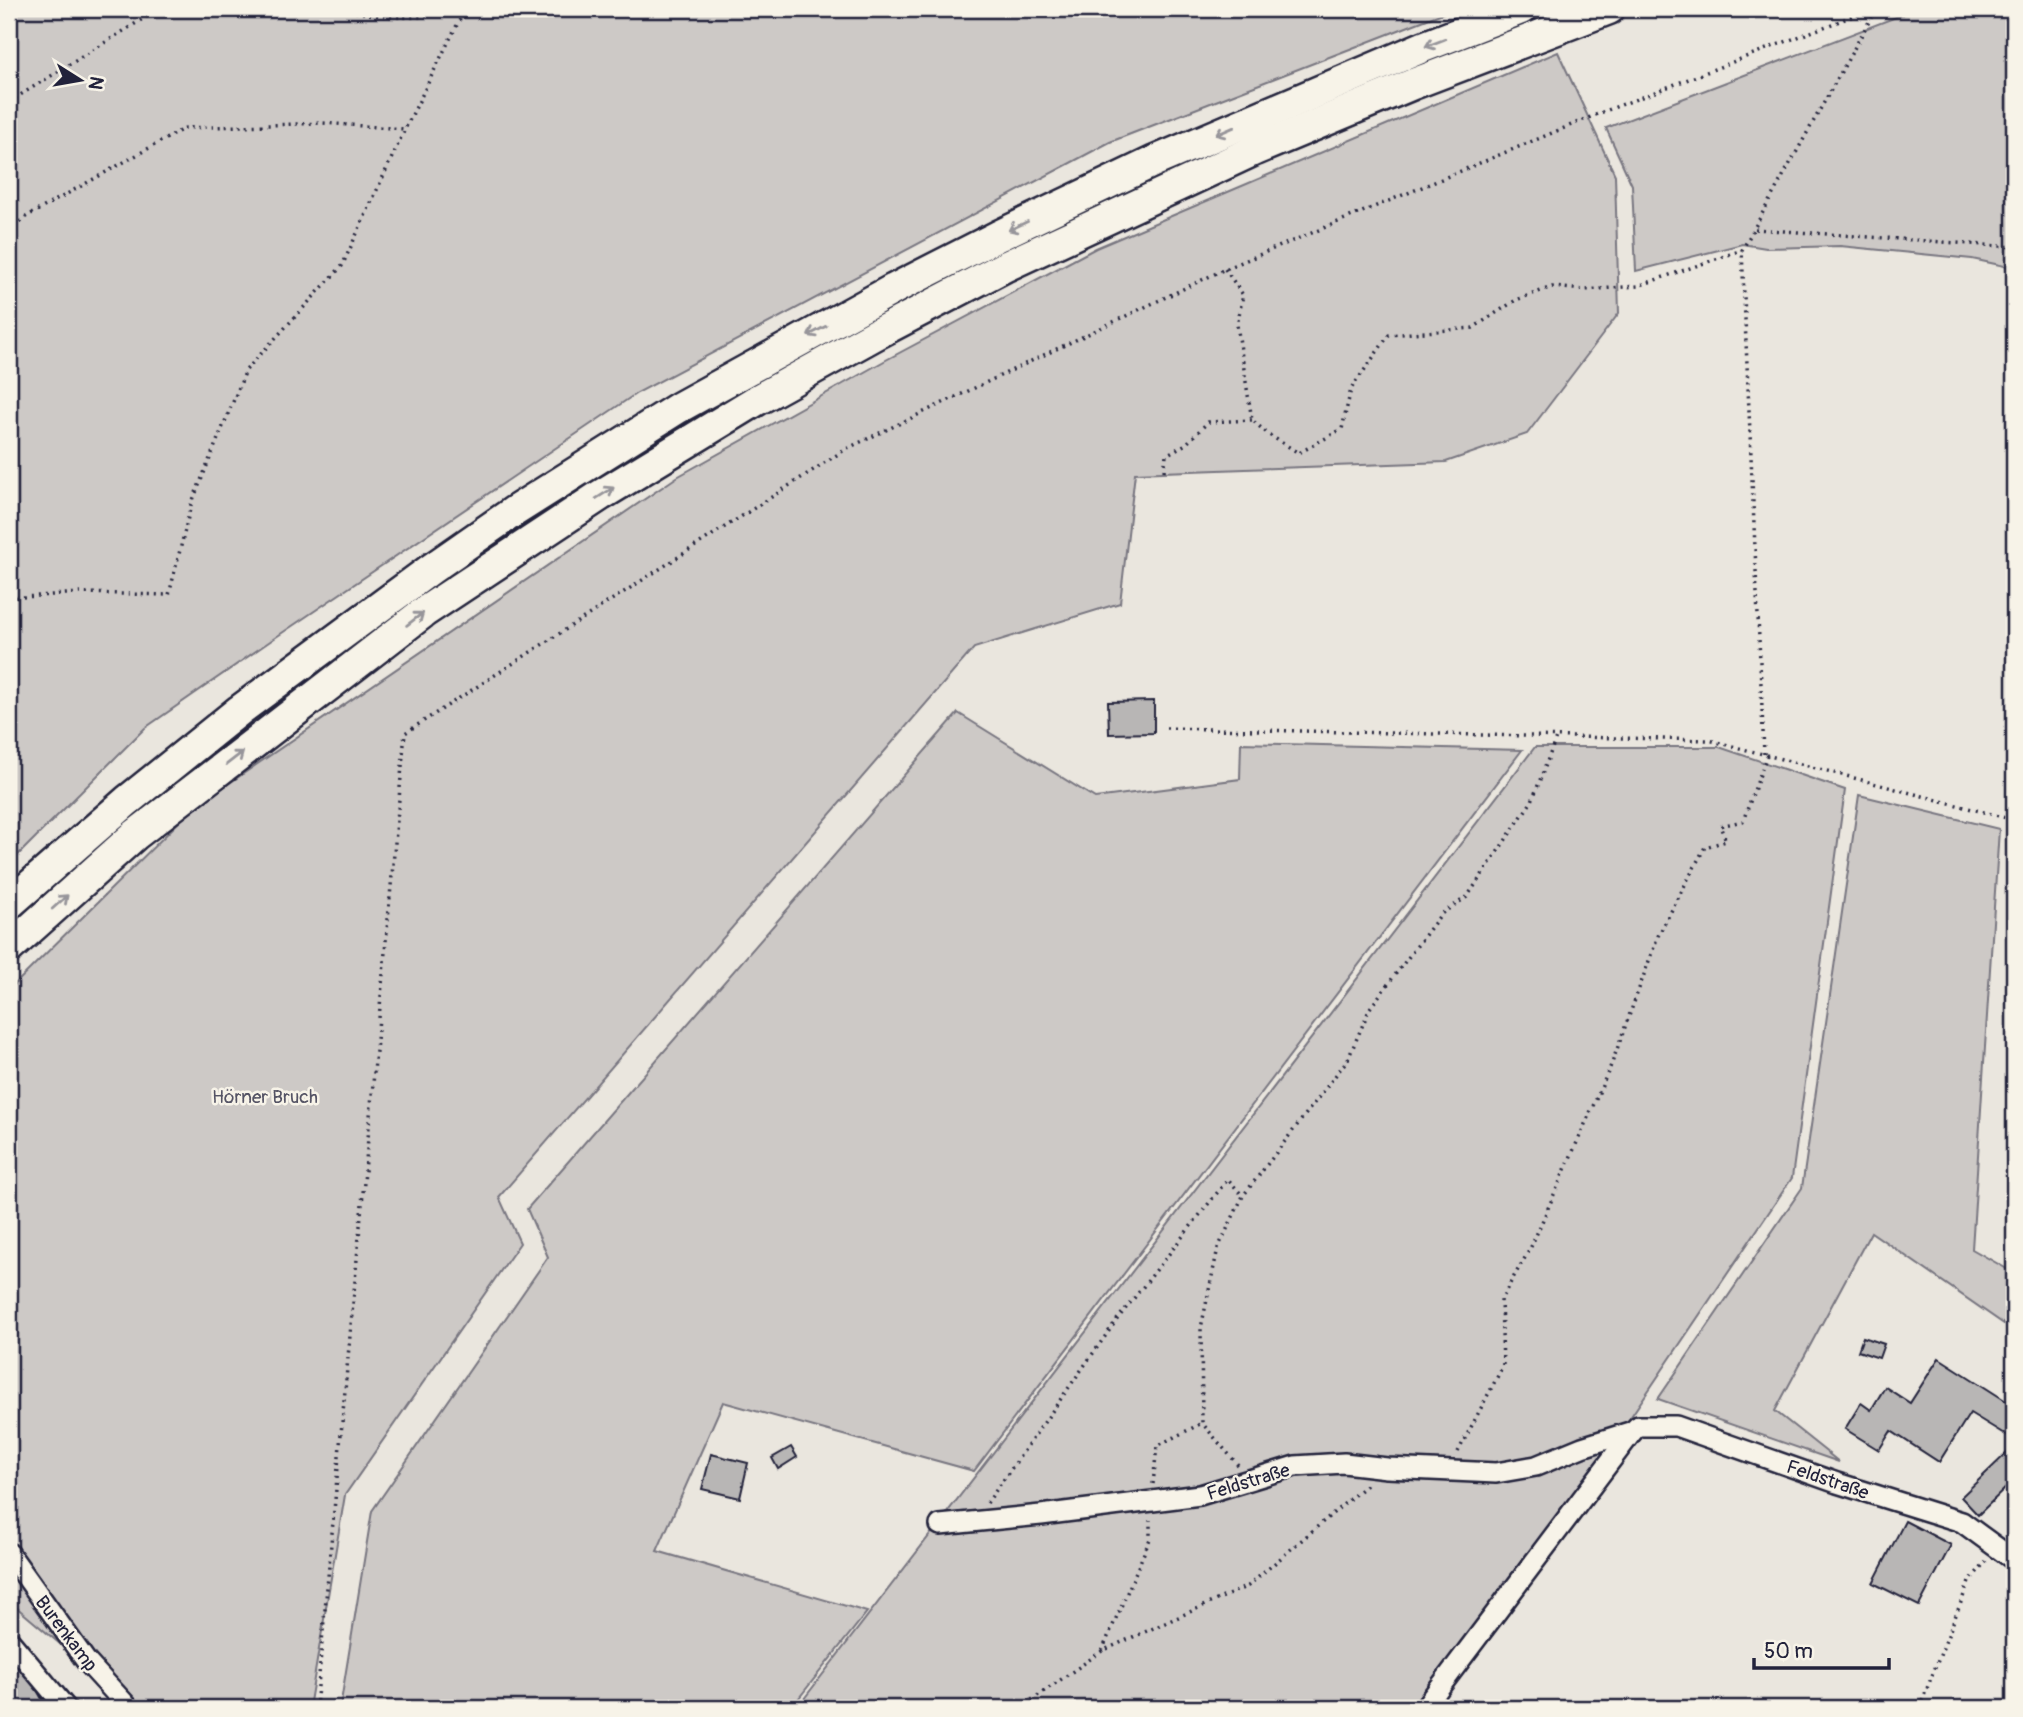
<svg xmlns="http://www.w3.org/2000/svg" width="2023" height="1717" viewBox="0 0 2023 1717" font-family="Pangolin,sans-serif">
<style>
.green{fill:#cdc9c6;stroke:#787680;stroke-width:2}
.building{fill:#b8b6b5;stroke:#22223b;stroke-width:2}
.lines{fill:none;stroke-linecap:round;stroke-linejoin:round}
.minor-casing{stroke:#22223b;stroke-width:24}
.highway-casing{stroke:#22223b;stroke-width:35}
.path{stroke:#22223b;stroke-width:3.5;stroke-dasharray:2 5;stroke-linecap:butt}
.minor{stroke:#f7f3e8;stroke-width:19}
.highway{stroke:#f7f3e8;stroke-width:30}
.oneway{stroke:#97959a}
.labels{text-anchor:middle;stroke-width:5;stroke-linejoin:round;paint-order:stroke}
.park-label{font-size:19px;fill:#555465;stroke:#f7f3e8}
.street-label{font-size:19px;fill:#22223b;stroke:#f7f3e8}
</style>
<rect width="100%" height="100%" fill="#eae6de"/>
<filter id="ink" filterUnits="userSpaceOnUse"><feTurbulence type="fractalNoise" baseFrequency=".0143" numOctaves="2"/><feDisplacementMap in="SourceGraphic" scale="14" xChannelSelector="R" yChannelSelector="G"/><feConvolveMatrix kernelMatrix="1 2 1 2 8 2 1 2 1" color-interpolation-filters="sRGB"/></filter>
<g filter="url(#ink)">
<g class="green">
<path d="M9 9H1453L1110 142 637 393 279 635 145 728 9 864Z"/>
<path d="M1917 9H2014V268L1972 259 1840 246 1766 248 1742 244 1636 271 1632 185 1606 128Z"/>
<path d="M1558 52 1615 175 1619 313 1527 434 1446 462 1135 473 1120 603 974 648 499 1197 520 1243 345 1495 309 1708H136L9 1601V990L193 808 677 477 886 360 1096 248Z"/>
<path d="M958 713 1095 798 1240 779 1241 743 1522 750 974 1471 723 1402 657 1551 867 1612 791 1708H340L372 1511 548 1257 527 1209Z"/>
<path d="M1535 747H1719L1845 790 1792 1178 1609 1449 1426 1708H797Z"/>
<path d="M1859 795 1999 829 1972 1249 2014 1273V1331L1871 1232 1775 1411 1839 1462 1658 1399 1802 1188Z"/>
</g>
<g class="building">
<path d="M1154 701V733L1109 734 1108 702Z"/>
<path d="M1863 1337 1884 1344 1879 1358 1858 1351Z"/>
<path d="M1939 1358 2014 1406V1440L1970 1413 1939 1462 1891 1431 1879 1450 1845 1429 1861 1403 1871 1410 1885 1387 1910 1403Z"/>
<path d="M791 1447 797 1457 778 1469 772 1458Z"/>
<path d="M2012 1448 2014 1451V1480L1978 1515 1961 1497Z"/>
<path d="M711 1454 748 1463 740 1498 702 1489Z"/>
<path d="M1905 1521 1951 1545 1919 1606 1873 1583Z"/>
<path d="M9 1650 21 1662 46 1706 45 1708H9Z"/>
</g>
<g class="lines">
<g class="minor-casing">
<g id="minor">
<path d="M940 1525 1041 1515 1200 1495 1295 1466 1344 1463 1387 1468 1496 1473 1536 1466 1582 1447 1633 1431 1638 1426H1676L1837 1483 1962 1522 2014 1560"/>
<path d="M9 1553 86 1661 129 1708"/>
<path d="M9 1640 66 1708"/>
<path d="M1424 1708 1633 1431"/>
</g>
</g>
<g class="highway-casing">
<g id="highway">
<path d="M9 904 127 801 240 710 431 569 513 512 678 408 894 289 998 236 1155 161 1423 47 1521 9"/>
<path d="M9 948 135 835 424 612 601 495 757 400 880 332 1004 267 1255 150 1413 84 1609 9"/>
</g>
</g>
<g class="path">
<path d="M349 9C367 17 414 19 434 15 444 14 453 11 462 9"/>
<path d="M9 102 159 9"/>
<path d="M1755 229 2014 247"/>
<path d="M9 231 24 218 185 128 322 123 405 129"/>
<path d="M1225 269 1243 295 1237 325 1252 420 1269 435 1299 453 1342 429 1351 389 1389 335 1473 328 1516 300 1552 287 1585 290 1638 286 1742 250"/>
<path d="M1164 471 1166 455 1186 444 1208 422 1252 420"/>
<path d="M9 598 80 593 169 595 191 505 246 370 342 266 405 129 465 9"/>
<path d="M1166 728 1709 740 2014 820"/>
<path d="M1764 754 1742 250 1876 9"/>
<path d="M1458 1452 1503 1366 1501 1299 1530 1249 1612 1063 1658 936 1705 847 1726 841 1720 826 1743 821 1767 755"/>
<path d="M1238 1465 1202 1423 1201 1328 1218 1248 1243 1196 1348 1059 1370 1008 1441 914 1467 897 1532 801 1556 738"/>
<path d="M1153 1484 1157 1446 1202 1423"/>
<path d="M987 1503 1116 1321 1228 1179 1243 1196"/>
<path d="M1102 1651 1150 1539V1520"/>
<path d="M316 1708 405 733 846 449 1225 269 1605 111 1871 9"/>
<path d="M1020 1708 1102 1651 1248 1586 1366 1485"/>
<path d="M1920 1708 1922 1701 1969 1582 1986 1561"/>
</g>
<use href="#minor" class="minor"/>
<use href="#highway" class="highway"/>
</g>
<defs><path id="oneway-shaft" d="M-6 0H5M1.5-3L5.5 0L1.5 3" fill="none" stroke-width="1.6" stroke-linecap="round" stroke-linejoin="round" transform="scale(1.75)"/></defs>
<g class="oneway">
<use href="#oneway-shaft" transform="translate(1435 43) rotate(159)"/>
<use href="#oneway-shaft" transform="translate(1225 131) rotate(157)"/>
<use href="#oneway-shaft" transform="translate(1018 226) rotate(155)"/>
<use href="#oneway-shaft" transform="translate(817 331) rotate(152)"/>
<use href="#oneway-shaft" transform="translate(605 493) rotate(-32)"/>
<use href="#oneway-shaft" transform="translate(415 619) rotate(-37)"/>
<use href="#oneway-shaft" transform="translate(235 758) rotate(-38)"/>
<use href="#oneway-shaft" transform="translate(60 902) rotate(-42)"/>
</g>
</g>
<g class="labels">
<g class="park-label">
<text x="265" y="1103">Hörner Bruch</text>
</g>
<g class="street-label">
<text transform="translate(1828 1479) rotate(19)" y="7">Feldstraße</text>
<text transform="translate(1248 1481) rotate(-17)" y="7">Feldstraße</text>
<text transform="translate(67 1633) rotate(53)" y="7">Burenkamp</text>
</g>
</g>
<rect width="2023" height="1717" fill="none" stroke="#f7f3e8" stroke-width="35"/>
<rect x="18" y="18" width="1988" height="1682" fill="none" stroke="#22223b" stroke-width="2.5" filter="url(#ink)"/>
<g transform="translate(80 80) rotate(101)" stroke="#f7f3e8" stroke-width="5" paint-order="stroke">
<path d="M0-5L12 26L0 18L-12 26Z" fill="#22223b"/>
<text y="-10" font-size="19" font-weight="bold" text-anchor="middle" fill="#22223b">N</text>
</g>
<path d="M1754 1658v10h135v-10" fill="none" stroke="#22223b" stroke-width="3.5"/>
<text x="1764" y="1658" font-size="21" fill="#22223b" stroke="#f7f3e8" stroke-width="5" paint-order="stroke">50 m</text>
</svg>
